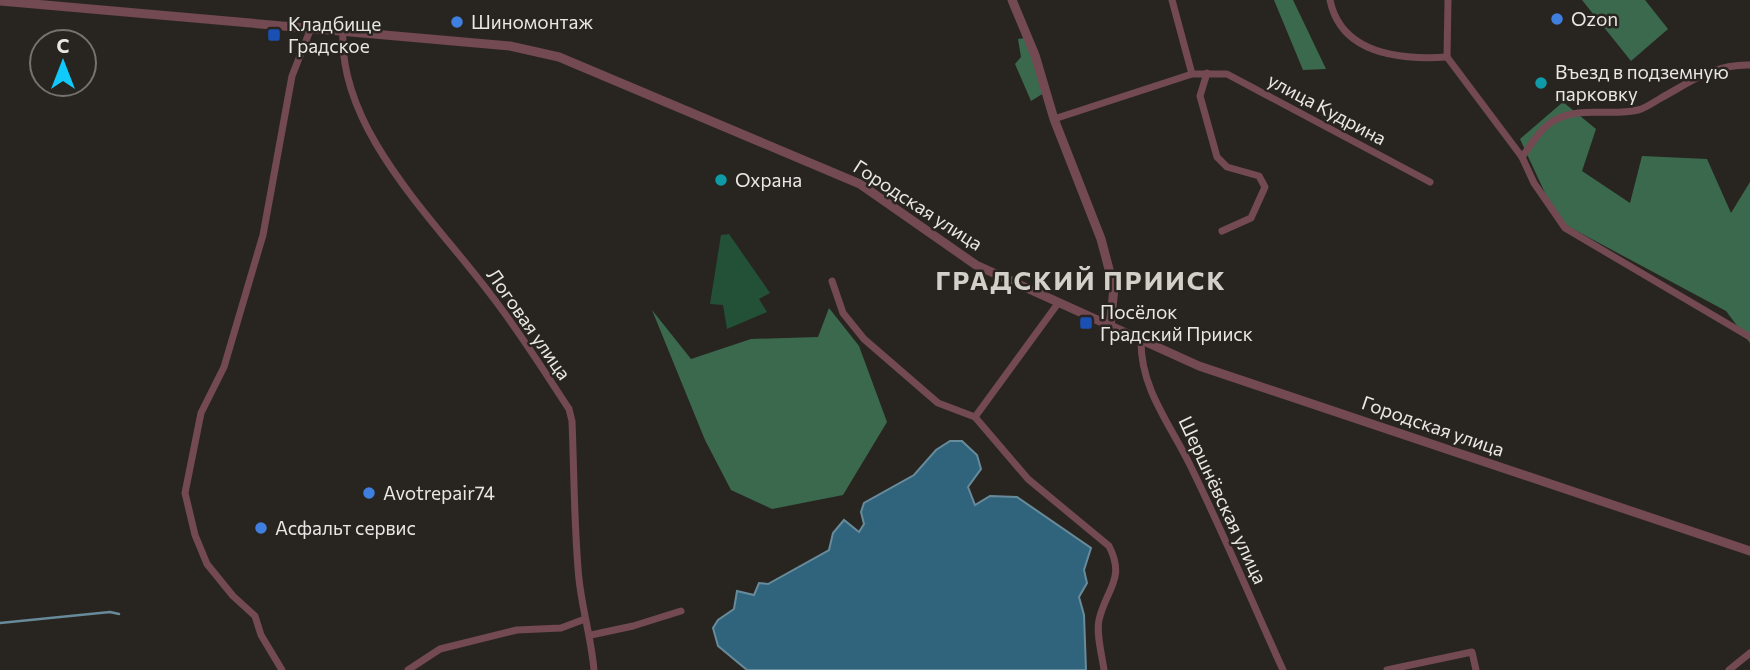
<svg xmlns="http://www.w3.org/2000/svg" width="1750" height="670" viewBox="0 0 1750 670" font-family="Commissioner,sans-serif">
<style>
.green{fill:#235137}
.forest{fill:#3b694e}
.water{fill:#30647c;stroke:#688b9b;stroke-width:2}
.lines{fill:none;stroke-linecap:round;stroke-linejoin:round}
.stream{stroke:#688b9b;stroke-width:2.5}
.minor{stroke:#734952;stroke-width:7}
.tertiary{stroke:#734952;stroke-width:9}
.shop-dot{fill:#3f7fe0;stroke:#282520;stroke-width:2.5}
.transit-dot{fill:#1a4fb4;stroke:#282520;stroke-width:2.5}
.culture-dot{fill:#0f9aa8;stroke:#282520;stroke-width:2.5}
.labels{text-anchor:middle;stroke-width:5;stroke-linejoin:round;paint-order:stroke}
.poi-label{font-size:19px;fill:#e9e7e4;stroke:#282520;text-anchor:start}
.street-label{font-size:19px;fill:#e9e7e4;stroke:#282520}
.district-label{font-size:26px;font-weight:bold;letter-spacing:2px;fill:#d3cfc9;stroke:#282520}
</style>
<rect width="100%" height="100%" fill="#282520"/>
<path class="green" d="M729 234 770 293 759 299 767 312 727 329 723 305 710 304 721 235Z"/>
<g class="forest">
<path d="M1274 0H1293L1326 69 1303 70Z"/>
<path d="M1582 0H1645L1668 29 1631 61Z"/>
<path d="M1025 38 1044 93 1031 101 1015 64 1021 57 1018 39Z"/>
<path d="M1563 102 1596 129 1582 171 1630 203 1642 156 1707 159 1731 213 1750 182V343L1726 311 1558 221 1520 139Z"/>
<path d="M829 308 859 346 887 422 843 495 772 509 731 490 705 440 652 310 691 359 751 339 818 337Z"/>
</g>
<path class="water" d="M950 441H962L977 455 981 469 968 487 975 505 990 496 1017 497 1091 548 1084 570 1087 583 1079 597 1084 615 1086 670H747L718 646 713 628 718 620 734 609 737 591 754 595 759 583 768 584 829 550 833 533 844 520 859 532 864 524 861 512 864 503 914 475 936 450Z"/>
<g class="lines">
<path class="stream" d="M0 623 110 612 119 614"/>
<g class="minor">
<path d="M1172 0 1192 74H1227L1430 182"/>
<path d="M1330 0C1341 54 1400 60 1447 57"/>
<path d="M1448 0 1447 57 1522 157 1534 183 1565 228 1750 337"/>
<path d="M343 31C338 130 435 220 491 295 519 331 544 371 569 409L572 421C574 470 574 519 578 568 580 603 591 635 594 670"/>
<path d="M1207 73 1200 96 1217 157 1227 167 1259 176 1265 187 1251 218 1222 231"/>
<path d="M1054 119 1192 74"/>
<path d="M1522 157C1531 145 1540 129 1553 121 1581 105 1609 117 1638 110 1646 108 1654 102 1661 98 1692 81 1714 64 1750 65"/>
<path d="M832 281 843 313 864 339 938 403 975 417 1028 479 1109 546C1126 579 1106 589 1099 620 1096 634 1102 655 1104 670"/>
<path d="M1141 342C1141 389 1170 424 1190 465 1223 532 1252 602 1283 670"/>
<path d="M975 417 1059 302"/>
<path d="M591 635 633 626 681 611"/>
<path d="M282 670 261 635 255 616 233 596 207 564 195 535 185 493 201 413 224 367 263 235 292 76 311 28"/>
<path d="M408 670 440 649 517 630 561 628 585 619"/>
<path d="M1387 670 1472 652 1476 670"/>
<path d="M1729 670 1750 653"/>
</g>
<g class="tertiary">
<path d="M1012 0 1035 55 1054 119 1101 239 1114 288 1110 327"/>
<path d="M0 1 510 46 559 57 860 184 976 265 1199 366 1750 551"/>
</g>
</g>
<g class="shop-dot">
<circle cx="1557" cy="19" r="7"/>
<circle cx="457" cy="22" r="7"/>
<circle cx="369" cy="493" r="7"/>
<circle cx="261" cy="528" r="7"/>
</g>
<g class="transit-dot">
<rect x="267" y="28" width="14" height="14" rx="3.5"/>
<rect x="1079" y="316" width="14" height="14" rx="3.5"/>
</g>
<g class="culture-dot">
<circle cx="1541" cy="83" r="7"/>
<circle cx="721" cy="180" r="7"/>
</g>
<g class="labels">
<g class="poi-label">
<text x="1571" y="26">Ozon</text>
<text x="471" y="29">Шиномонтаж</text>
<text x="288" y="31">Кладбище<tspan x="288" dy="22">Градское</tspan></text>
<text x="1555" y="79">Въезд в подземную<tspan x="1555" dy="22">парковку</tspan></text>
<text x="735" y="187">Охрана</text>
<text x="1100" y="319">Посёлок<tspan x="1100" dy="22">Градский Прииск</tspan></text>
<text x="383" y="500">Avotrepair74</text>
<text x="275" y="535">Асфальт сервис</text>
</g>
<g class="street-label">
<text transform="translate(1327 109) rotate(28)" y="7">улица Кудрина</text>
<text transform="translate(918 205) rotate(33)" y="7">Городская улица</text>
<text transform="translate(529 324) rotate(55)" y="7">Логовая улица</text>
<text transform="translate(1433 426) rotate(19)" y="7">Городская улица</text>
<text transform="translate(1223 500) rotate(65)" y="7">Шершнёвская улица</text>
</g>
<g class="district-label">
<text x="1081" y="290">ГРАДСКИЙ ПРИИСК</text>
</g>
</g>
<g transform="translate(63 63)"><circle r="33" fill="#282520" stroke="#75736e" stroke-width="2"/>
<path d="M0-5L12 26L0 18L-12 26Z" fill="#0fcafa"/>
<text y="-10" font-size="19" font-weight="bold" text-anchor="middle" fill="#e9e7e4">С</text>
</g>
</svg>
